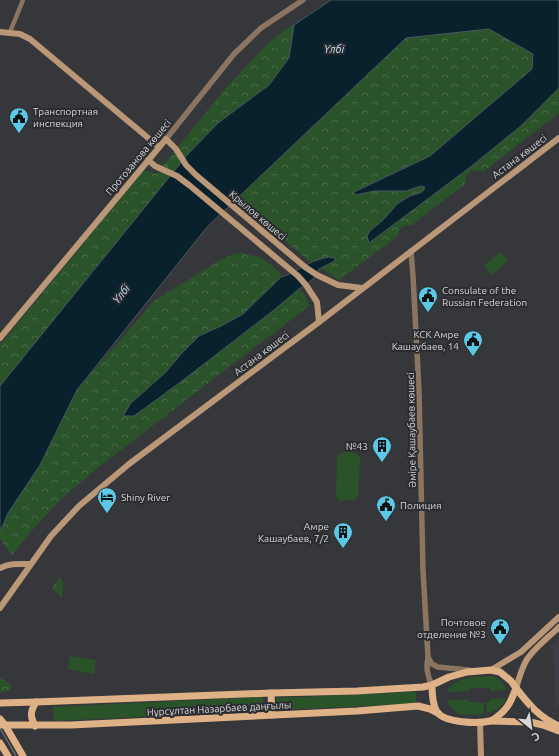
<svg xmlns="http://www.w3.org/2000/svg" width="559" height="756" viewBox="0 0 559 756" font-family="Ubuntu,sans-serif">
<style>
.built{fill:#3d3e48}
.grass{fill:#2a532a}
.forest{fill:url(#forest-crowns)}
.park{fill:url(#park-tufts)}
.water{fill:#09212c;stroke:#475860}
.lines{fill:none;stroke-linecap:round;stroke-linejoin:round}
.minor{stroke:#8b7561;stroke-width:4.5}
.tertiary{stroke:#8b7561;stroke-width:5.5}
.secondary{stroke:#ba9776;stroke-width:6}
.primary{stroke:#deb186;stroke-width:7}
.tram{stroke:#86868a;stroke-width:1}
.labels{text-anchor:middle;stroke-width:4;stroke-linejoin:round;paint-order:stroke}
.poi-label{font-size:10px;fill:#d7d7da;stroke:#2c2d31;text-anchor:start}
.street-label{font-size:10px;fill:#d7d7da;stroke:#2c2d31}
.water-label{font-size:11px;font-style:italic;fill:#bce2f6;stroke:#2c2d31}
</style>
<defs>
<pattern id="forest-crowns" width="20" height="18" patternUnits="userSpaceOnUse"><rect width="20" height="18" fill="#2a532a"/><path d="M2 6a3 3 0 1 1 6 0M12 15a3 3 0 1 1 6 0" fill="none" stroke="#486b48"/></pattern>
<pattern id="park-tufts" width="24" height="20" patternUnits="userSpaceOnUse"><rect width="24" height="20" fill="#2a532a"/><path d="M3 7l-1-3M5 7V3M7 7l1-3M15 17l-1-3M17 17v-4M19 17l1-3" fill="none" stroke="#486b48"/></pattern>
</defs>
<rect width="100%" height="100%" fill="#36373b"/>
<path class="built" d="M559 639V704L556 710 553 650 550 647Z"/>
<g class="grass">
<path d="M501 252 508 261 491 275 484 265Z"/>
<path d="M345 451 354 452 360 457 358 495 354 500 340 501 336 496 337 456Z"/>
<path d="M70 656 96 660 94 674 68 669Z"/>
<path d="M491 676C499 679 504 681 506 690L490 691V688H470L469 691 448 692C452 676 478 677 491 676Z"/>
<path d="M416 692V704L277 710 276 698Z"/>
<path d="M263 697 264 711 54 721 53 707Z"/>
<path d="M506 698C503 708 496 711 487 713L486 702H490V699Z"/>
<path d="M447 700H469V702L484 703V714L460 715 450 706Z"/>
</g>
<g class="forest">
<path d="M293 24 294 25 289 58 269 85 218 123 188 154 0 386V345L144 170 156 174 226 88 268 43Z"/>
<path d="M489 29 533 54 532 69 430 156 354 192 355 195 375 191H406L421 186 425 187C421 194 415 193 409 196 391 205 380 226 369 243L473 165 522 125 559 88V113L483 172C476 169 468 169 466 177 465 180 465 182 465 184L412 225C403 225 400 227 398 236L339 280 309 261 285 241 244 202 240 195 406 37Z"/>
<path d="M240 253 260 257 276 269 280 273 281 277 243 314 221 326 199 336 181 353 166 372 131 403 124 416H134C190 375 246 334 299 289L306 297 309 306 95 470 59 501 28 535 12 555 4 545 1 539H0V532L8 513 40 465 77 390 154 301 217 262 231 255Z"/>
<path d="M0 677 11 685 10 690 0 693Z"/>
</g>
<path class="park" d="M59 578 63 581 62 598 52 588Z"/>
<g class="water">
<path d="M331 0H559V88L522 125 473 165 369 243 367 236 370 231 385 218 397 204 410 196 420 193 423 191 425 187 421 186 406 191H375L355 195 354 192 430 156 532 69 533 54 489 29 406 38 207 227 77 390 40 465 8 513 0 532V386L188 154 218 123 269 85 289 58 294 25Z"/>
<path d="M328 257 335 258V261L319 269 313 279 308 283 299 289 274 310 182 381 134 416H123L131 403 166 372 182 353 199 336 221 326 243 314 281 277 287 275 314 261Z"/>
</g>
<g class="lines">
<path class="minor" d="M10 32 23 0"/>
<g class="tertiary">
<path d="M166 139 234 54 261 28 303 0"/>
<path d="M411 251 413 276 419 391 423 570 428 657C426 668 427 675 432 685"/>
<path d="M428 657 432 664 438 667 469 670"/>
</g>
<g class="secondary">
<path d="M0 32 20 34 30 39 159 147"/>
<path d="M148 160 155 166 177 176 189 185 298 276 306 285 317 302 319 322"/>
<path d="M0 338 166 139 176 149 186 165 196 175 305 267 317 275 338 285 362 288"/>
<path d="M0 568C10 563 19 564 30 564"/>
<path d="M0 608 51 536 79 506 129 464 319 322 559 138"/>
<path d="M491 670 521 652 559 617"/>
<path d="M516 688C519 679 521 670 526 661 533 649 549 637 559 627"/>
<path d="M480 722 481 756"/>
</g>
<g class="primary">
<path d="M516 688C529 705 539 717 559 726"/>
<path d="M271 693 272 715"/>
<path d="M0 703 36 702 271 693 357 691 423 687 432 685 449 677 467 672 491 670 500 672 511 681 516 688C512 699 508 709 498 716 496 718 493 720 490 721 478 724 445 723 437 712 432 704 432 693 432 685"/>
<path d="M0 719 5 725 23 756"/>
<path d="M491 721 530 722 543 725 559 731"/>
<path d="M0 725H71L357 711 418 706 430 709 438 713"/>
<path d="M35 726C30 716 30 712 36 702"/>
<path d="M0 743 8 756"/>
</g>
<path class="tram" d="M0 728 16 756"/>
</g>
<defs>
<g id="civic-pin" transform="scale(1)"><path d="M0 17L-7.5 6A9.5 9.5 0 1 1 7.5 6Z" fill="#5ac8e6" stroke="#2c2d31"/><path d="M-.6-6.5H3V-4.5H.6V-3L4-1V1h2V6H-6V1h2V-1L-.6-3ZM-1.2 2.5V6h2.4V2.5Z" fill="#111"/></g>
<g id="building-pin" transform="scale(1)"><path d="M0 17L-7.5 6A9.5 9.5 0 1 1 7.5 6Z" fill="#5ac8e6" stroke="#2c2d31"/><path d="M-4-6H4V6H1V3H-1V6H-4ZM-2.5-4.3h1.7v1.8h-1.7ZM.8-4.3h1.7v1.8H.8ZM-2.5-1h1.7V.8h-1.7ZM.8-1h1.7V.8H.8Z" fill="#111"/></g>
<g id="hotel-pin" transform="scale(1)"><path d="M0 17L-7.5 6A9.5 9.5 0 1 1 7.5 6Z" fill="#5ac8e6" stroke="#2c2d31"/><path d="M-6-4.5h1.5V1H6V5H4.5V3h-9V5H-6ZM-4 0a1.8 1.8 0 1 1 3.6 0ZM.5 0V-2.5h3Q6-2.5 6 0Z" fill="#111"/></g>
</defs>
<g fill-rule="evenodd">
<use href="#civic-pin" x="19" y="117"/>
<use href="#civic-pin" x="428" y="296"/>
<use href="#civic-pin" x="473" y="340"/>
<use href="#building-pin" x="382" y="446"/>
<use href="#hotel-pin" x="107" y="497"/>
<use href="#civic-pin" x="386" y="505"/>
<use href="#building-pin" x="343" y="532"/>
<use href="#civic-pin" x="500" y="628"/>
</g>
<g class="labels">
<g class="poi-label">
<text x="33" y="115">Транспортная<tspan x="33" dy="12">инспекция</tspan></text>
<text x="442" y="294">Consulate of the<tspan x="442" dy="12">Russian Federation</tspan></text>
<text x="459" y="338" text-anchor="end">КСК Амре<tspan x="459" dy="12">Кашаубаев, 14</tspan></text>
<text x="368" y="450" text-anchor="end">№43</text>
<text x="121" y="501">Shiny River</text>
<text x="400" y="509">Полиция</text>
<text x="329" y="530" text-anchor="end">Амре<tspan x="329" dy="12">Кашаубаев, 7/2</tspan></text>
<text x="486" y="626" text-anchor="end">Почтовое<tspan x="486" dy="12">отделение №3</tspan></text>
</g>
<g class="street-label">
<text transform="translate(519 156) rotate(-37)" y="4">Астана көшесі</text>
<text transform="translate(138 157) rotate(-50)" y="4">Протозанова көшесі</text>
<text transform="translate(258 215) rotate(40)" y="4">Крылов көшесі</text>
<text transform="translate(261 353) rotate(-37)" y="4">Астана көшесі</text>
<text transform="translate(411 430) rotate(-91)" y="4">Әміре Қашаубаев көшесі</text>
<text transform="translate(219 708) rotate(-3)" y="4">Нұрсұлтан Назарбаев даңғылы</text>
</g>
<g class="water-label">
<text x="334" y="53">Үлбі</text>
<text transform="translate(121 294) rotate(-51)" y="4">Үлбі</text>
</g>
</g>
<g transform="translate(531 728) rotate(150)" stroke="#2c2d31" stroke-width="3" paint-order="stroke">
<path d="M0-3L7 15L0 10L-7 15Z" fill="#d7d7da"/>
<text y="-6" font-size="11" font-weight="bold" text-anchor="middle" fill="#d7d7da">С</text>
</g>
</svg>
